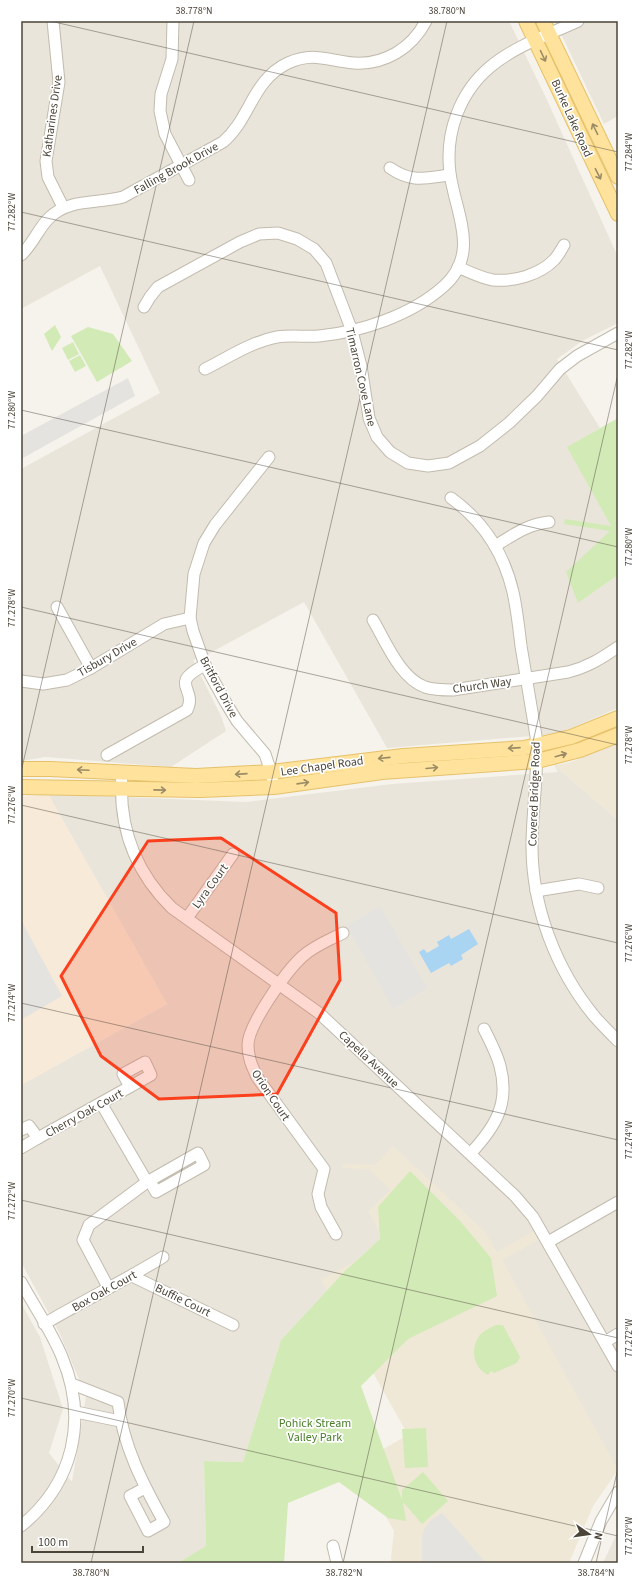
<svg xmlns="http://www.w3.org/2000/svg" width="639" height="1584" viewBox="0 0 639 1584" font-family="'Source Sans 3',sans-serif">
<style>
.residential{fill:#eae5da}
.commercial{fill:#f7ead8}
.education{fill:#efe8d6}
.green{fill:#d2eab5}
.parking{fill:#e5e3e0}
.water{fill:#a9d4f2}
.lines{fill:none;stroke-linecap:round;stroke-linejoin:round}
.minor-casing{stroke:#c2bbae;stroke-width:13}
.major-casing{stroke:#e6c16a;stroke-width:16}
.minor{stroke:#fff;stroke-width:11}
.major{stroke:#ffe39c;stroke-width:14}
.oneway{stroke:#9c8c66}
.marked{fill:#fc3f1d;fill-opacity:0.2;stroke:#fc3f1d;stroke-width:3;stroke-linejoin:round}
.ticks{fill:none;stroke:#4b4439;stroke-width:1;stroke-opacity:0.45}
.labels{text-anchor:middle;stroke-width:3.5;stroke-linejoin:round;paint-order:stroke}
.street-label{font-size:12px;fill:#4b4439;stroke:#fff}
.park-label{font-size:12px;fill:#4a7f2a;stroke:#fff}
.neatline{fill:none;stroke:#4b4439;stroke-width:1.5}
.ticks-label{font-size:10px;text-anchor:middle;fill:#4b4439}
</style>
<rect width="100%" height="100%" fill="#f6f3ec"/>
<g class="residential">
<path d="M21 21H509L547 100 618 257V323L582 341 557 359 600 428 568 447 611 526V531L578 603 618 575V708L557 734 387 748 304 602 210 653 193 660 221 716 226 731 171 767 45 757 21 761V469L160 393 100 266 21 309Z"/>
<path d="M555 21H618V116L604 124Z"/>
<path d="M554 765 618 820V1470L378 1207 380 1239 345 1271 281 1340 243 1462 204 1461 206 1547 178 1563H21V1303L40 1337 63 1409 49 1453 72 1482 86 1396 60 1334 21 1262V1085L167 1004 48 794 246 802 392 784 558 772Z"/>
<path d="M618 1531V1563H603Z"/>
</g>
<path class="commercial" d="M48 794 167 1004 21 1085V797Z"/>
<g class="education">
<path d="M618 733V820L554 765 568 763 584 757Z"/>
<path d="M393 1146 485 1232 497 1252 534 1231 538 1240 502 1260 618 1470 593 1506 569 1563H392L391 1558 394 1531 357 1464 408 1435 321 1280 386 1244 368 1211 390 1190 370 1169 342 1168V1164L375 1165Z"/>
</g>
<g class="green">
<path d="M55 325 61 337 52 351 44 334Z"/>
<path d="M88 327 113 334 132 361 97 382 71 336Z"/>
<path d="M73 342 79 354 68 360 62 348Z"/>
<path d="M80 355 86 366 75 372 69 361Z"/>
<path d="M618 418V575L578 603 566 572 610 531 564 524 565 519 611 526 567 447Z"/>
<path d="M410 1171 461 1222 491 1258 497 1296 408 1339 361 1386 402 1500V1490L423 1472 448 1501 422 1524 403 1502 406 1521 388 1518 339 1482 288 1503 284 1563H178L206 1546 204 1461 243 1462 281 1340 345 1271 380 1239 378 1207Z"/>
<path d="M496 1325H503L520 1357 517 1363 494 1373 491 1371 488 1375C473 1367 470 1350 479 1336 483 1331 490 1328 496 1325Z"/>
<path d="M426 1428 428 1467 405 1468 402 1429Z"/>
</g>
<g class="parking">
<path d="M128 378 135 396 21 459V436Z"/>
<path d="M380 906 427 988 393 1009 347 926Z"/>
<path d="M21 920 62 996 21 1020Z"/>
<path d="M442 1513 445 1516 486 1563H422V1536L424 1529 431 1520Z"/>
</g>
<path class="water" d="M469 929 478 944 461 955 463 959 451 966 449 963 431 973 419 952 424 949 427 953 439 946 437 942 449 935 451 939Z"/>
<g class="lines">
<g class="minor-casing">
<g id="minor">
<path d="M53 21 59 82 46 161 48 177 63 207"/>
<path d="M173 21 172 59 161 94 160 111 165 134 189 180"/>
<path d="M390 168C412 183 425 178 450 175"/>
<path d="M21 255C33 244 38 229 49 218 69 198 98 204 123 197L223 142C251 118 252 80 288 63 314 51 328 61 354 63 385 65 412 48 426 21"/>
<path d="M458 267C469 272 481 278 493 280 514 282 539 275 554 260 558 256 561 250 564 245"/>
<path d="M144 307 150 297 158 287 240 242 259 234 278 233 297 239 314 249 326 263 352 331 361 366 369 418 377 437 390 452 408 463 428 466 449 463 480 446 509 423 537 396 560 369 577 356 618 333"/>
<path d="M205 369C229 357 251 342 277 337 291 335 306 337 319 336 361 332 412 315 444 286 481 253 455 212 450 173 445 134 459 93 490 67 515 46 548 35 578 21"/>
<path d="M269 457 215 525 204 543 194 574 190 618 193 631 205 665 226 703 237 721 265 754 271 772 274 787"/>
<path d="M451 498C483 521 504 554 513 592 517 610 519 629 521 646 526 676 531 706 536 736 539 773 532 809 532 846 532 907 556 970 595 1017 602 1025 610 1033 618 1041"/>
<path d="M495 546C513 535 528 524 549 522"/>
<path d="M57 607 91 668"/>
<path d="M373 620C386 642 400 678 425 687 434 690 444 690 453 690L568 672C588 667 602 658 618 647"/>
<path d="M21 681 43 684 67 680 91 668 164 624 190 618"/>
<path d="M107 755 187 710C198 688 167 684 205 665"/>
<path d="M122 772C118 825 134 871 172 908L319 1013 515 1196 533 1217 618 1366"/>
<path d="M536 891 579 884 598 888"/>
<path d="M187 918 233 854"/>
<path d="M101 1103 147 1182"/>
<path d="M21 1130 29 1126 38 1138 21 1148"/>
<path d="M38 1138 151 1075 145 1062 123 1074 130 1087"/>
<path d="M471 1153C495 1127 510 1104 500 1066 497 1054 490 1041 484 1029"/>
<path d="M336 1234 321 1207 318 1194 324 1169 257 1077C252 1066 248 1058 248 1045 248 1025 287 970 303 956 314 946 329 940 343 933"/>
<path d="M548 1242 618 1202"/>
<path d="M132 1276 233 1325"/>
<path d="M21 1282C34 1306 52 1332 62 1357 88 1419 74 1483 21 1526"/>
<path d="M108 1287 83 1240 89 1225 147 1182 198 1153 204 1165 156 1192 150 1181"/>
<path d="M44 1324C83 1301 124 1281 163 1257"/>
<path d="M605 1342 618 1334"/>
<path d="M72 1384 118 1402C123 1446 143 1484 164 1522L148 1531 130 1496 145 1488"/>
<path d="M76 1412 120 1421"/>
<path d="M333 1546 337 1563"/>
<path d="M584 1563 601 1521 618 1492"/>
</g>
</g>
<g class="major-casing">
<g id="major">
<path d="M526 21C557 85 587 150 618 214"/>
<path d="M543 21 618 177"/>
<path d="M21 769H50L196 776 271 772 403 756 524 748 571 737 618 718"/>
<path d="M21 787 200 790 274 787 382 772 537 761 580 750 618 735"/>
</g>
</g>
<use href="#minor" class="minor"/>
<use href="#major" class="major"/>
</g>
<defs><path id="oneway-shaft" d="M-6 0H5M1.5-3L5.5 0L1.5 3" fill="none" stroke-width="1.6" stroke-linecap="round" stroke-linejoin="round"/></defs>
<g class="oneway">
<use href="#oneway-shaft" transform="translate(543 56) rotate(65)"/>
<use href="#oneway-shaft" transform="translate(595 129) rotate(-116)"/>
<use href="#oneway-shaft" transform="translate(598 174) rotate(63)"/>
<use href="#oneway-shaft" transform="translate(514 748) rotate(176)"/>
<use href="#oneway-shaft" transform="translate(561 755) rotate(-16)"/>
<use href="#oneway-shaft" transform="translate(384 758) rotate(174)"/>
<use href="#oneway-shaft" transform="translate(432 768) rotate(-5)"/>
<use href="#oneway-shaft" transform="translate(83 770) rotate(-177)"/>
<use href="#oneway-shaft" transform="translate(241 774) rotate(176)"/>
<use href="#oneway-shaft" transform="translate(303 783) rotate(-8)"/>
<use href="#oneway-shaft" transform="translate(160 790) rotate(1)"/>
</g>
<path class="marked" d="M221 838 336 913 340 980 277 1094 159 1099 101 1056 61 976 148 841Z"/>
<path class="ticks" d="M50 21 618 152M21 212 618 350M21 410 618 547M21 607 618 745M21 772 194 21M21 805 618 943M21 1003 618 1140M21 1200 618 1338M21 1398 618 1536M91 1563 447 21M343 1563 618 374M596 1563 618 1468"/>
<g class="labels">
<g class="street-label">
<text transform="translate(52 116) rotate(-82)" y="4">Katharines Drive</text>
<text transform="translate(572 118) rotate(66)" y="4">Burke Lake Road</text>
<text transform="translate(176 168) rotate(-29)" y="4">Falling Brook Drive</text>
<text transform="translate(361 377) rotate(77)" y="4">Timarron Cove Lane</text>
<text transform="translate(107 657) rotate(-30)" y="4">Tisbury Drive</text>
<text transform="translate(482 685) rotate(-8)" y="4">Church Way</text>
<text transform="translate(219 687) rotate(62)" y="4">Britford Drive</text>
<text transform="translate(322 766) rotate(-8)" y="4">Lee Chapel Road</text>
<text transform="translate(534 794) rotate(-88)" y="4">Covered Bridge Road</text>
<text transform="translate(210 886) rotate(-54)" y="4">Lyra Court</text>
<text transform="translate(369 1059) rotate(43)" y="4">Capella Avenue</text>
<text transform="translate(271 1095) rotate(56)" y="4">Orion Court</text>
<text transform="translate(84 1113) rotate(-29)" y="4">Cherry Oak Court</text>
<text transform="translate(104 1291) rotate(-29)" y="4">Box Oak Court</text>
<text transform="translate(183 1300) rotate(26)" y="4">Buffie Court</text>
</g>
<g class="park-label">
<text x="315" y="1427">Pohick Stream<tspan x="315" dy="14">Valley Park</tspan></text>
</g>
</g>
<rect width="639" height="1584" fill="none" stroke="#ffffff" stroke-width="44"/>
<g transform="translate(589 1534) rotate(103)" stroke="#ffffff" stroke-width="3" paint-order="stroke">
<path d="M0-3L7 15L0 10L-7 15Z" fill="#4b4439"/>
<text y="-6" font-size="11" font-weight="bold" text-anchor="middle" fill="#4b4439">N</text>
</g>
<path d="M32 1546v6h111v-6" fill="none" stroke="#4b4439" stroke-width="2"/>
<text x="38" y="1546" font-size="12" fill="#4b4439" stroke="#ffffff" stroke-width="3" paint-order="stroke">100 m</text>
<rect x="22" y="22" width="595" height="1540" class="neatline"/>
<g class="ticks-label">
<text x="194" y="14">38.778°N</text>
<text x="447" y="14">38.780°N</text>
<text transform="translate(628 152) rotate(-90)" y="4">77.284°W</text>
<text transform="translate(11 212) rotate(-90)" y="4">77.282°W</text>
<text transform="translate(628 350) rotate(-90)" y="4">77.282°W</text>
<text transform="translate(11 410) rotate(-90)" y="4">77.280°W</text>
<text transform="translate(628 547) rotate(-90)" y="4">77.280°W</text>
<text transform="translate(11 608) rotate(-90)" y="4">77.278°W</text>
<text transform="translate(628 745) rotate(-90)" y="4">77.278°W</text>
<text transform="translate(11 805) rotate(-90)" y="4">77.276°W</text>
<text transform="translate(628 943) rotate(-90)" y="4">77.276°W</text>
<text transform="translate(11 1003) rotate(-90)" y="4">77.274°W</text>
<text transform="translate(628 1140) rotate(-90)" y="4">77.274°W</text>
<text transform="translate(11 1201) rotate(-90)" y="4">77.272°W</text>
<text transform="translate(628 1338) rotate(-90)" y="4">77.272°W</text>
<text transform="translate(11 1398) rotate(-90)" y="4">77.270°W</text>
<text transform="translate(628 1536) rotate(-90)" y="4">77.270°W</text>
<text x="91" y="1576">38.780°N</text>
<text x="344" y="1576">38.782°N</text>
<text x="596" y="1576">38.784°N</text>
</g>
</svg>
